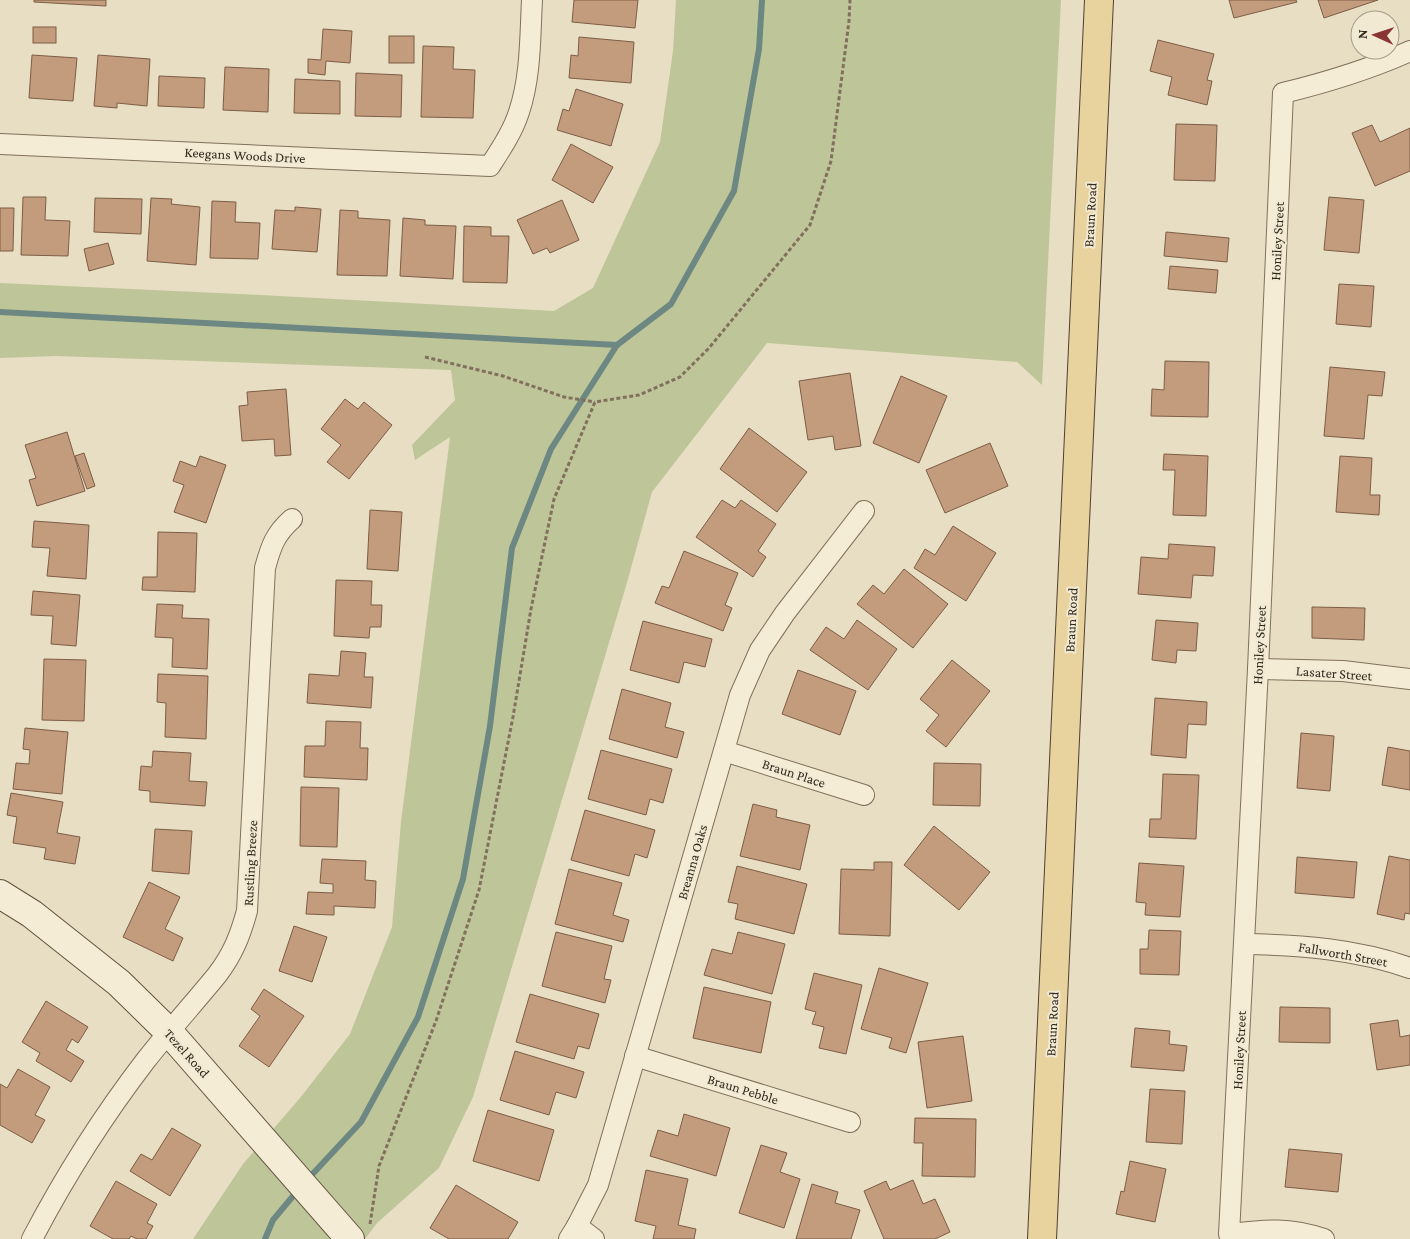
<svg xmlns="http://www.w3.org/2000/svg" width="1410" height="1239" viewBox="0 0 1410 1239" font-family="'Crimson Pro',serif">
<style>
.green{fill:#bec599}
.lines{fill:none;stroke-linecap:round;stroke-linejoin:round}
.stream{stroke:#6d8882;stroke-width:6}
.building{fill:#c29c7d;stroke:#7d5d45}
.minor-casing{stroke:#80705c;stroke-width:22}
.secondary-casing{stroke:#62523f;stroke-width:30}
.primary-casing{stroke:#4f3f30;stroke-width:30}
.path{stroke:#80705c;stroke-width:3;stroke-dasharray:4 2.5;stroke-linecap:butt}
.minor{stroke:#f4ecd5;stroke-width:20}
.secondary{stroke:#f4ecd5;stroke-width:28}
.primary{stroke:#e8d39f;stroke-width:28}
.labels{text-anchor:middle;stroke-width:4;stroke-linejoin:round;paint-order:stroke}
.street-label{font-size:14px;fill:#32291e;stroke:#f1e9d2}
</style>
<rect width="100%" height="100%" fill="#e8dec3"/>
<path class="green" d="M676 0H1061L1042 385 1017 362 767 343 652 492 626 586 473 1097 439 1168 377 1223 365 1239H193L243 1164 300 1098 350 1034 392 927 401 822 450 437 415 460 412 445 455 400 451 370 57 356 0 358V283L261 295 554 311 593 288 660 142 673 51Z"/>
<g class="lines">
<g class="stream">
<path d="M0 312 617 345"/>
<path d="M307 1180 361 1122 418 1017 463 879 490 726 512 548 551 449 617 345 671 304 734 191 759 49 762 0"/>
<path d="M265 1239 273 1220 299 1189"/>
</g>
</g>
<g class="building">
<path d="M34 0H106V6L34 2Z"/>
<path d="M574 0H638L635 28 572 22Z"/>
<path d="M1229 0H1296L1297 2 1234 18Z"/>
<path d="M1318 0H1378L1324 18Z"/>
<rect x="33" y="27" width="23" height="16"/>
<path d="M323 29 352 31 350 63 326 61 325 75 308 73V59L321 60Z"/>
<rect x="389" y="36" width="25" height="27"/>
<path d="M579 37 634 42 631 83 569 78 571 55 578 56Z"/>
<path d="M1158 40 1214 54 1207 80 1212 81 1207 105 1168 95 1172 77 1150 71Z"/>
<path d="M423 46 454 47 453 69 475 70 473 118 421 117Z"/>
<path d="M32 55 77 58 73 101 29 98Z"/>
<path d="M98 55 150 59 147 106 117 103V108L94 106Z"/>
<path d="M225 67 269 69 268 112 223 110Z"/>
<path d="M356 73 402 75 401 117 355 116Z"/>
<path d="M159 76 205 78 204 108 158 106Z"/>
<path d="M295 79 340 81V114L294 113Z"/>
<path d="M576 89 623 104 611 146 557 130 563 109 569 111Z"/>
<path d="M1176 124 1217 125 1215 181 1174 180Z"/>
<path d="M1372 125 1380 142 1410 128V171L1375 186 1352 133Z"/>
<path d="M571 144 613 167 593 203 552 180Z"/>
<path d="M23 197H46L45 220 70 221 68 256 21 255Z"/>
<path d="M1329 197 1364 200 1359 253 1324 250Z"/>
<path d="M95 198 142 199 141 234 94 232Z"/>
<path d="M151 198 172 199 171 204 200 207 196 265 147 261Z"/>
<path d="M562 200 579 240 550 253 547 248 533 254 517 220Z"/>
<path d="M212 201 236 202 235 222 260 223 258 259 210 258Z"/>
<path d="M295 207 321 209 317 252 272 249 275 210 295 211Z"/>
<path d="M0 208H14L13 251H0Z"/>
<path d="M340 210 358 211V218L390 220 387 276 337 275Z"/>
<path d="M403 218 425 220V225L456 226 453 279 400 276Z"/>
<path d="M464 226 491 227V236H509L507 283 463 282Z"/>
<path d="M1166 232 1229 238 1227 262 1164 256Z"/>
<path d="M108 243 114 264 89 271 84 249Z"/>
<path d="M1170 266 1218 270 1216 293 1168 289Z"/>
<path d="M1339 284 1374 286 1371 327 1336 324Z"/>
<path d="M1165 361 1209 362 1208 417 1151 416 1152 389 1164 390Z"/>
<path d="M1330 367 1385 372 1382 396 1368 395 1364 439 1324 436Z"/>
<path d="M850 373 861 446 835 450 833 436 808 440 799 381Z"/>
<path d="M901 376 947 396 919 463 873 443Z"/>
<path d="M286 389 291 455 275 456 274 439 242 441 239 406 248 405 247 392Z"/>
<path d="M345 399 358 409 364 402 392 425 349 479 327 462 341 445 321 429Z"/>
<path d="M749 428 807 472 777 512 720 469Z"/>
<path d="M67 432 85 491 37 506 29 480 36 478 25 445Z"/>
<path d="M990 443 1008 486 945 513 926 470Z"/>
<path d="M84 453 95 486 87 489 75 456Z"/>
<path d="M1164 454 1208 456 1206 516 1173 515 1175 470H1163Z"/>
<path d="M200 456 226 465 206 523 174 512 184 485 173 481 180 461 196 467Z"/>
<path d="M1340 456 1372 458 1370 495H1380L1379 515 1336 512Z"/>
<path d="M722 500 735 508 741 500 776 524 758 551 766 557 753 577 696 537Z"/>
<path d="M370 510 402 512 398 571 367 569Z"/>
<path d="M34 521 89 525 86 579 47 576 50 548 32 547Z"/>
<path d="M953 526 996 553 966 601 914 568 925 549 935 555Z"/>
<path d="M158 532 197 533 195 592 142 590 143 577H157Z"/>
<path d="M1169 544 1215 547 1213 576 1193 575 1191 598 1138 594 1141 557 1168 559Z"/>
<path d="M684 551 738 573 725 605 732 608 723 631 655 603 662 586 669 588Z"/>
<path d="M904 569 948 604 913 648 857 604 873 585 884 594Z"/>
<path d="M336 580 372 581 371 605H382L381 627H370L369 638 334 636Z"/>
<path d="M33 591 80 595 76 646 51 644 53 616 31 615Z"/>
<path d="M157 604 183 605 182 618 209 619 207 669 172 667 173 638 155 637Z"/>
<path d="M1312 607 1365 608 1364 640 1312 638Z"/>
<path d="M857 620 897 649 868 690 810 650 826 627 844 639Z"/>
<path d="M1156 620 1198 623 1196 651 1177 650 1176 663 1152 660Z"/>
<path d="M643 621 712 639 705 667 684 662 679 683 630 670Z"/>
<path d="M341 651 366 653 364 677H373L371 708 307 703 309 674 339 676Z"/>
<path d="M44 659 86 660 84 721 42 720Z"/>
<path d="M952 660 990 691 946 747 926 731 939 715 920 699Z"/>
<path d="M798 670 856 691 840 735 782 714Z"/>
<path d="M158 674 208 676 206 739 165 737 166 703 157 702Z"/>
<path d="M622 689 671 703 665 727 684 732 677 758 609 739Z"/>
<path d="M1155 698 1207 702 1206 725 1188 724 1186 758 1151 755Z"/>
<path d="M326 721 361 722 360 748H368L367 780 304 777 305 746H325Z"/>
<path d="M25 728 68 732 62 794 13 789 16 763 29 764 30 750 23 749Z"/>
<path d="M1301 733 1334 736 1330 791 1297 788Z"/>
<path d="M1388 747 1410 751V790L1382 785Z"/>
<path d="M601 750 672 769 663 803 650 799 646 815 588 799Z"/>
<path d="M153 751 191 753 189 781 207 782 205 806 150 802V791L139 790 141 766 152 767Z"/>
<path d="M934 763 981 764 980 806 933 805Z"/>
<path d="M1163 774 1199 775 1196 839 1149 837 1150 819H1161Z"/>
<path d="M301 787 339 788 337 847 300 846Z"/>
<path d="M11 793 63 802 57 833 80 837 75 864 44 859 46 848 13 843 17 817 7 815Z"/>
<path d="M753 804 777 810 776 817 810 825 800 870 740 856Z"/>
<path d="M585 810 655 830 647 858 635 854 629 876 571 860Z"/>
<path d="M934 826 990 872 959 910 904 865Z"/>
<path d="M155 829 192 831 189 874 152 871Z"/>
<path d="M1389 856 1410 860V914L1405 913 1404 920 1377 914Z"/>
<path d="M1297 857 1357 862 1354 898 1295 893Z"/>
<path d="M322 859 366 861 365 880 376 881 375 908 334 906V915L306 914 308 892 333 893V884L320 883Z"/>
<path d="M874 862H892L890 936 839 934 841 869 874 870Z"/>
<path d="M1139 863 1184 866 1180 917 1145 915 1146 903 1136 902Z"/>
<path d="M737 866 807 884 794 934 735 919 738 904 728 902Z"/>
<path d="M569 869 622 883 613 915 629 920 623 942 555 924Z"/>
<path d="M149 882 180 897 165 929 183 938 173 961 123 937Z"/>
<path d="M294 926 327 937 312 982 279 971Z"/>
<path d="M1149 930 1181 931 1179 975 1140 974V949H1148Z"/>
<path d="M556 932 612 946 604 979 611 980 605 1003 542 986Z"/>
<path d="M738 932 785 944 772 994 704 975 712 949 732 954Z"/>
<path d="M879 968 928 983 906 1053 889 1048 892 1038 861 1029Z"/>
<path d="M814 973 862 985 846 1054 819 1048 824 1027 812 1024 816 1012 805 1009Z"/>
<path d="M704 987 771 1002 761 1053 693 1038Z"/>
<path d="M264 989 304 1016 269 1067 239 1046 260 1016 251 1009Z"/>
<path d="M530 994 599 1014 589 1049 578 1046 574 1059 516 1042Z"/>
<path d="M46 1001 88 1027 78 1043 72 1039 66 1050 84 1061 71 1082 36 1061 40 1053 22 1042Z"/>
<path d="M1280 1007 1330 1008V1043L1279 1042Z"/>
<path d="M1398 1020 1400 1037 1410 1035V1065L1377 1070 1370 1024Z"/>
<path d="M1135 1028 1170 1031 1169 1044 1187 1046 1184 1071 1131 1067Z"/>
<path d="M963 1036 972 1101 927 1108 918 1042Z"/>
<path d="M515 1051 584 1072 576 1098 556 1092 549 1115 500 1100Z"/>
<path d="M18 1069 50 1087 35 1115 45 1120 32 1143 0 1125V1084L7 1088Z"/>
<path d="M1150 1089 1185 1091 1182 1144 1146 1142Z"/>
<path d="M488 1110 554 1130 539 1181 473 1161Z"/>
<path d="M684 1114 730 1128 716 1176 650 1156 658 1130 678 1136Z"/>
<path d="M915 1118 976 1119 975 1177 922 1176 923 1143H914Z"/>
<path d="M172 1128 201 1145 170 1196 130 1171 141 1154 152 1160Z"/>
<path d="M761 1145 787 1153 780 1172 800 1179 784 1228 739 1213Z"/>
<path d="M1289 1149 1342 1154 1338 1192 1285 1187Z"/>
<path d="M1130 1161 1166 1169 1155 1222 1116 1214 1121 1191 1124 1192Z"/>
<path d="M646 1170 688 1179 678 1225 696 1229 694 1239H653L656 1226 635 1221Z"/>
<path d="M913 1180 923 1204 935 1199 950 1232 935 1239H884L864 1191 886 1181 890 1190Z"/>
<path d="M116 1181 157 1204 147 1223 153 1226 146 1239H137L131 1236 129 1239H113L90 1226Z"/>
<path d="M812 1184 838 1192 835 1203 860 1210 851 1239H796Z"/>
<path d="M456 1185 518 1222 508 1239H449L430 1228Z"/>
</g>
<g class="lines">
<g class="minor-casing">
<g id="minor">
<path d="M0 144 490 166C501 149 513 131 519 112 531 76 530 37 532 0"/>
<path d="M1258 669 1343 671 1410 679"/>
<path d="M724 751 864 795"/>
<path d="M1245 944C1301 945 1356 949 1410 968"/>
<path d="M635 1056 850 1122"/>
<path d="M577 1226 594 1239"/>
<path d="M32 1239C65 1176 103 1116 146 1060 169 1031 194 1003 217 975 233 954 240 936 247 911L265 568C271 546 275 534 292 519"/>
<path d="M569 1239 577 1226 598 1185 740 695 760 650 785 613 864 511"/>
<path d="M1324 1239C1288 1227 1265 1230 1229 1234L1258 669 1283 93C1328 82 1368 70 1410 51"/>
</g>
</g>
<g class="secondary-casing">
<path id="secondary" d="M0 894 32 914 119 983 169 1032 350 1239"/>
</g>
<g class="primary-casing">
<path id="primary" d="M1042 1239 1099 0"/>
</g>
<g class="path">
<path d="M425 357 503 376 564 397 595 402"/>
<path d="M370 1224 379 1166 436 1021 479 890 513 717 531 609 554 499 595 402 639 395 680 377 709 348 810 225 831 161 849 21 850 0"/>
</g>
<use href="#minor" class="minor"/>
<use href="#secondary" class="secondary"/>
<use href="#primary" class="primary"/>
</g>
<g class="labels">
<g class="street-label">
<text transform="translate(245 155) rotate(3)" y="5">Keegans Woods Drive</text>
<text transform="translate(1090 215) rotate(-87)" y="5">Braun Road</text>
<text transform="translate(1277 241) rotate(-87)" y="5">Honiley Street</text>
<text transform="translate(1071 620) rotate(-87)" y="5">Braun Road</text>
<text transform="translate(1259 645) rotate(-87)" y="5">Honiley Street</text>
<text transform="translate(1334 673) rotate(4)" y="5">Lasater Street</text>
<text transform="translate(794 773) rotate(18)" y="5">Braun Place</text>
<text transform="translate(692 862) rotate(-74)" y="5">Breanna Oaks</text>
<text transform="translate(250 863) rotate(-87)" y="5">Rustling Breeze</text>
<text transform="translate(1343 954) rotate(10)" y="5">Fallworth Street</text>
<text transform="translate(1052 1024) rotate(-87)" y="5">Braun Road</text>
<text transform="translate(1239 1050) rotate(-87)" y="5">Honiley Street</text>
<text transform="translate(187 1053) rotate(48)" y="5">Tezel Road</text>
<text transform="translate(743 1089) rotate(17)" y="5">Braun Pebble</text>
</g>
</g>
<g transform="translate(1375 35) rotate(273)"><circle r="24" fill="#f1e9d2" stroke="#a59c8a"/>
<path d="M0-4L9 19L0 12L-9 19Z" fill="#883533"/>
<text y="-8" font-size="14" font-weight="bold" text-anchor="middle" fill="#32291e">N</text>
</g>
</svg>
